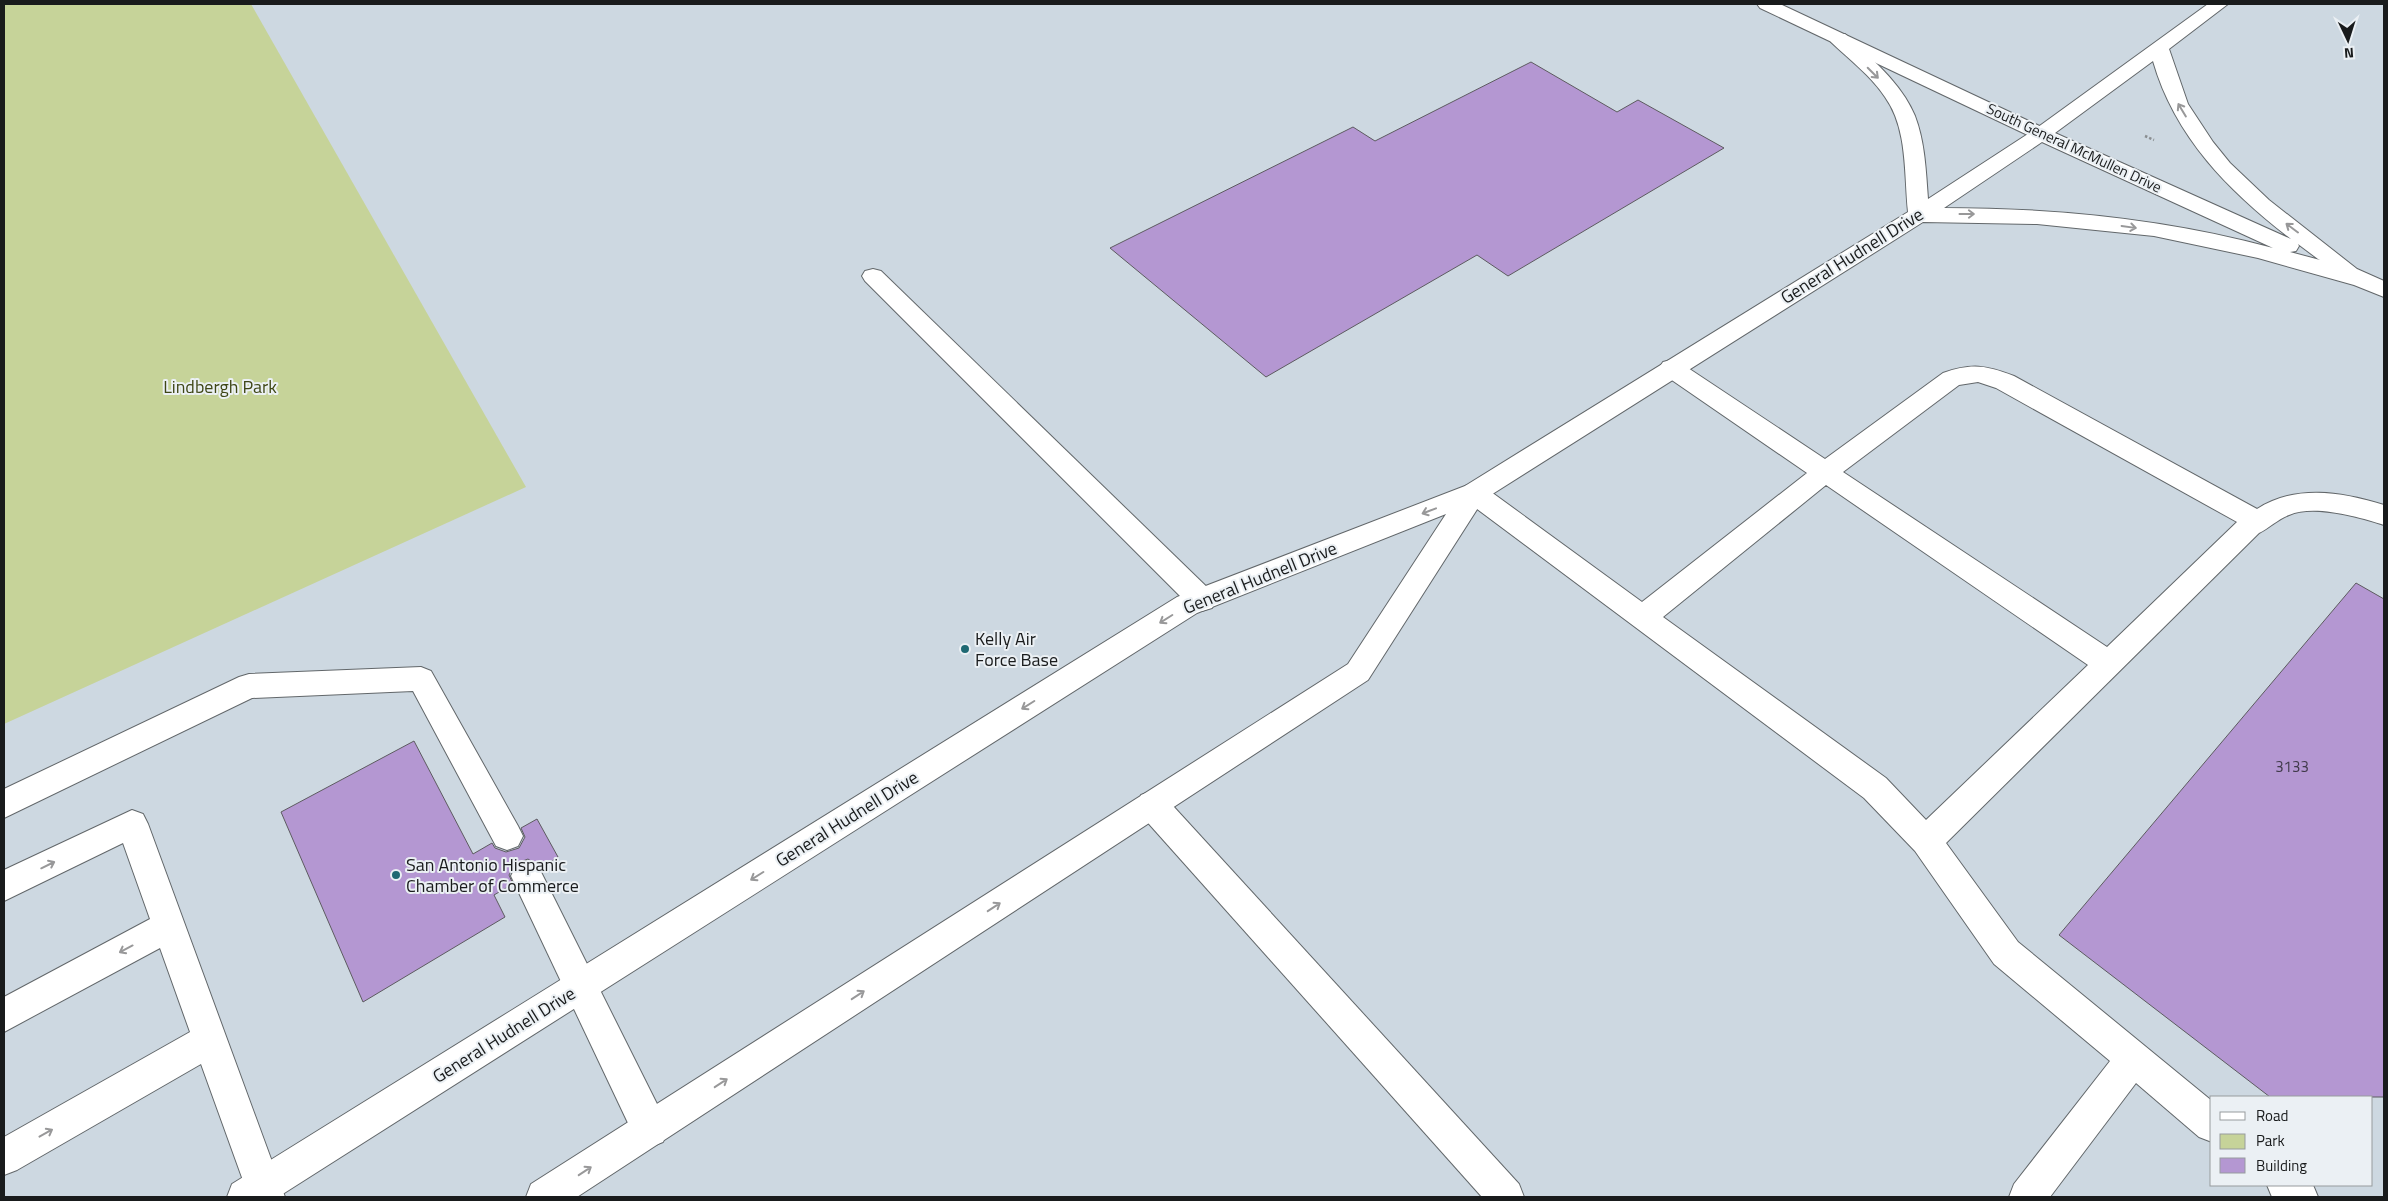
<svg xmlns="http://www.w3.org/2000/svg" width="2388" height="1201" viewBox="0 0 2388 1201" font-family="'Titillium Web',sans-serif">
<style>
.built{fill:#cdd8e1;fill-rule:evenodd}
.green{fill:#c6d399}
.building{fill:#b497d2;stroke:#5d5b60}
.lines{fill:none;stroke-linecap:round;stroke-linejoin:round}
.lane-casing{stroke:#62676a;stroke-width:2}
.street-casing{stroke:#62676a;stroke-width:2}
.secondary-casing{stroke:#62676a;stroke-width:2}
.path{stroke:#8a8e91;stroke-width:2.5;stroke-dasharray:2.5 2;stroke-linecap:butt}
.lane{fill:#fff;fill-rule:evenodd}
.street{fill:#fff;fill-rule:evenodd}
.secondary{fill:#fff;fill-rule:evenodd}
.oneway{stroke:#989899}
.poi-dot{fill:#1e6872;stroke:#ebf0f4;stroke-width:2}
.labels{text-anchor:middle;stroke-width:4;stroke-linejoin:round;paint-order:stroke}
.far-street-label{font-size:15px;fill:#191b1c;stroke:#ebf0f4}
.number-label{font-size:15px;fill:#403a4a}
.street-label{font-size:18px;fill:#191b1c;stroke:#ebf0f4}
.park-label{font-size:18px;fill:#3e4615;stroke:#ebf0f4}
.poi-label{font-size:18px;fill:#191b1c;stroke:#ebf0f4;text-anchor:start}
</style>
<rect width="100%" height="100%" fill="#dee3e7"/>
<path class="built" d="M4 4H2384V1197H4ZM2212 1097H2372V1185H2212Z"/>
<path class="green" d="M4 4H251L526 487 4 724Z"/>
<g class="building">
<path d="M1531 62 1617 112 1638 100 1724 148 1508 276 1477 255 1266 377 1110 248 1353 127 1375 141Z"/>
<path d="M2356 583 2384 599V1097H2270L2059 935Z"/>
<path d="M414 741 473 854 492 843 495 848 506 852 519 848 525 837 521 828 537 819 558 857 541 868 528 859 515 864 509 875 513 884 494 895 505 917 363 1002 281 812Z"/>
</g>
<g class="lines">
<g class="lane-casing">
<g id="lane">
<path d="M873 269 881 271 1212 592 1216 600 1212 608 1202 611 1192 608 865 281 862 276 865 271Z"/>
<path d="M1671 360 1679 362 1825 459 1943 373C1971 363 1986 365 2014 376L2257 509C2296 484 2342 492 2384 505V525C2359 517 2314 504 2289 515 2278 519 2269 528 2259 533L1946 843 2018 942 2212 1101V1142L2199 1137 2136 1083 2050 1197H2009L2014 1184 2110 1061 1994 964 1915 851 1864 798 1465 500 1461 493 1465 486 1474 483 1483 486 1642 602 1807 473 1663 374 1659 368 1663 362ZM1978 382 1996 388 2237 522 2107 647 1843 472 1959 385ZM1826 485 2088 665 1926 820 1886 778 1663 617Z"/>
<path d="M421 667 431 671 518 826 523 836 518 846 507 850 496 846 413 691 252 698 4 818V789L239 677 249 674Z"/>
<path d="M1152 791 1163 795 1519 1184 1524 1197H1482L1141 815 1137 805 1141 795Z"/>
<path d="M132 810 143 814 148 824 285 1197H249L201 1064 17 1170 4 1175V1137L190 1032 160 948 4 1032V997L150 919 123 843 4 901V870Z"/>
<path d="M527 861 538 866 663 1116 668 1129 663 1142 650 1147 637 1142 511 876 516 866Z"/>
<path d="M2267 1185H2313L2318 1197H2272Z"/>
</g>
</g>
<g class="street-casing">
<path id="street" d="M1757 4H1780L2048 130 2051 134 2048 138 2041 140 2034 138 1760 8Z"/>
</g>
<g class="secondary-casing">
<path id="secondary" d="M2208 4H2228L2169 49 2188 104 2213 142 2230 163 2269 200 2357 269 2384 281V297L2354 285 2258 258 2154 236 2037 224 1923 222 1483 500 1368 680 577 1197H526L531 1184 1348 664 1446 514 1197 613 278 1197H227L232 1184 1177 597 1465 486 1908 212C1904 175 1908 129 1885 97 1871 76 1850 60 1831 42L1829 38 1831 34H1845C1870 58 1901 82 1915 116 1925 142 1926 172 1928 199L2034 130ZM2153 61C2175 138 2230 192 2291 239L2055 133ZM2042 142 2273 248C2166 219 2054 208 1944 208ZM2298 244 2318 259 2320 260 2290 252 2296 251 2299 246Z"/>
</g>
<path class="path" d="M2145 136 2154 140"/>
<use href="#lane" class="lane"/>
<use href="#street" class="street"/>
<use href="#secondary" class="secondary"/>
</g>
<defs><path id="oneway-shaft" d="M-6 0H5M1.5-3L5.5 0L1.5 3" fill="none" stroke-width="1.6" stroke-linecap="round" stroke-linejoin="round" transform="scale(1.25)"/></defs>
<g class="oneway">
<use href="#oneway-shaft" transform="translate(1873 73) rotate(45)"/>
<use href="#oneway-shaft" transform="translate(2182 110) rotate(-121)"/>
<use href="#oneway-shaft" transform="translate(1967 214)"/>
<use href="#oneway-shaft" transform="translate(2129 227) rotate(8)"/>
<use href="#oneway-shaft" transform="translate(2292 228) rotate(-143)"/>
<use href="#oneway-shaft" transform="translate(1429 511) rotate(159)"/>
<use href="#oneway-shaft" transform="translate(1166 619) rotate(148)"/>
<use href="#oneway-shaft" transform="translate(1028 705) rotate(148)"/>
<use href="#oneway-shaft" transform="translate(48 865) rotate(-26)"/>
<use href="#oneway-shaft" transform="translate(757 876) rotate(148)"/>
<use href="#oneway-shaft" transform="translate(994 907) rotate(-33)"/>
<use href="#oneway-shaft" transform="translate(126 949) rotate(152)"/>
<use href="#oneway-shaft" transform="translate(858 995) rotate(-33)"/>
<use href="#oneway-shaft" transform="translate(721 1083) rotate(-33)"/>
<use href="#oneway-shaft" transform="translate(46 1133) rotate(-29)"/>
<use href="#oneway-shaft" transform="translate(585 1171) rotate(-33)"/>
</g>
<g class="poi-dot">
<circle cx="965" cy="649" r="5"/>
<circle cx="396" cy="875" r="5"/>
</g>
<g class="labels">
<g class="far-street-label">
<text transform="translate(2074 148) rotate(25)" y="5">South General McMullen Drive</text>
</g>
<g class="number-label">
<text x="2292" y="772">3133</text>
</g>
<g class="street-label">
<text transform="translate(1852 256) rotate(-32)" y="6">General Hudnell Drive</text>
<text transform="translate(1260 578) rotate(-22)" y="6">General Hudnell Drive</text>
<text transform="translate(847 819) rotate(-32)" y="6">General Hudnell Drive</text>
<text transform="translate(504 1035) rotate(-32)" y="6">General Hudnell Drive</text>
</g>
<g class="park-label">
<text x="220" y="393">Lindbergh Park</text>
</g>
<g class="poi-label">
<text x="975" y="645">Kelly Air<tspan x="975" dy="21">Force Base</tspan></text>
<text x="406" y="871">San Antonio Hispanic<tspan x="406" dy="21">Chamber of Commerce</tspan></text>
</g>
</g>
<rect width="2388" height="1201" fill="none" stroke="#191b1c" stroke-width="10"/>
<rect x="2210" y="1096" width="162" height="90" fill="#ebf0f4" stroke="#979b9e"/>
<rect x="2220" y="1112" width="25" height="8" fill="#ffffff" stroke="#979b9e"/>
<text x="2256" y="1121" font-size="15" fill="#191b1c">Road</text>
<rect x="2220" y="1134" width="25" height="15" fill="#c6d399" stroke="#979b9e"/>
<text x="2256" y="1146" font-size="15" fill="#191b1c">Park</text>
<rect x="2220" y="1158" width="25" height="15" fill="#b497d2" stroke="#979b9e"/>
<text x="2256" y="1171" font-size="15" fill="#191b1c">Building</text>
<g transform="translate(2348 40) rotate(176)" stroke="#ebf0f4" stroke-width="4" paint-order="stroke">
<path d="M0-4L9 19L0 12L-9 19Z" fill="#191b1c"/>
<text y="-8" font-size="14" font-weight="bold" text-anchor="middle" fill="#191b1c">N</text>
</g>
</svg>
